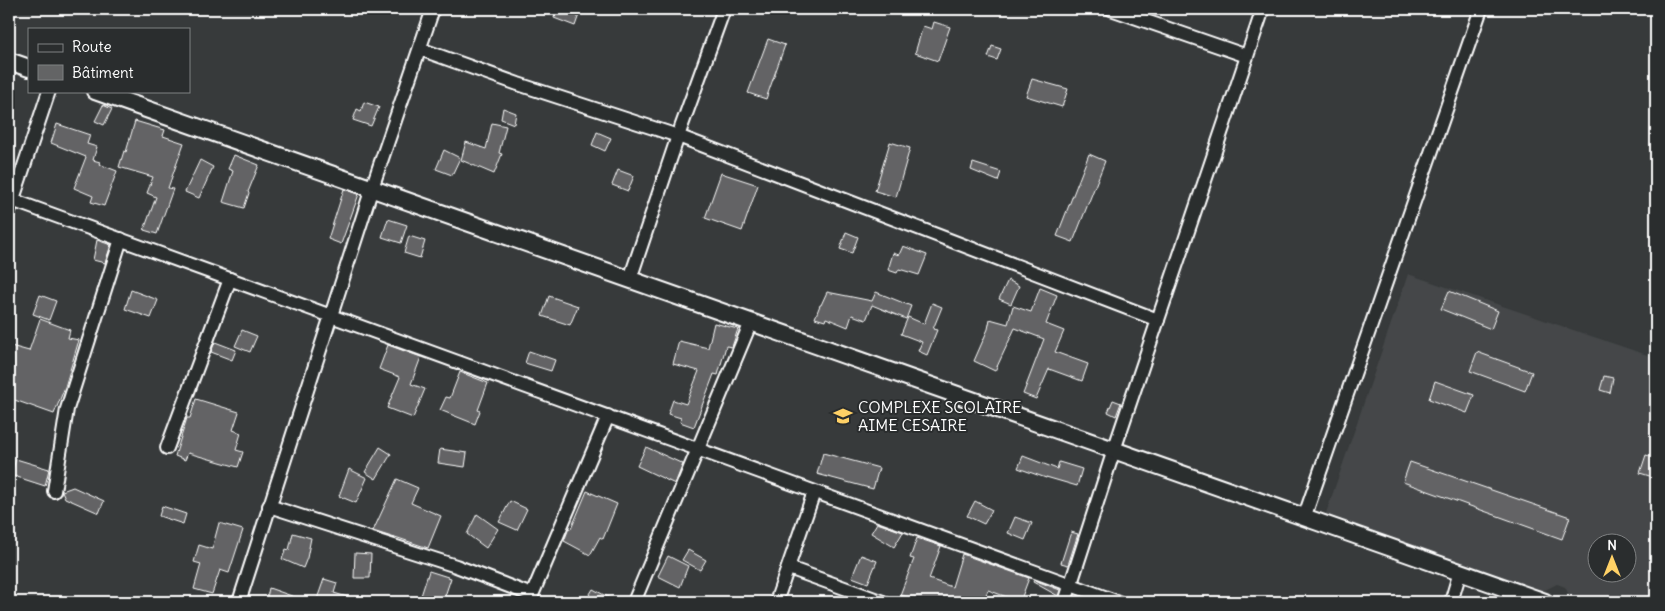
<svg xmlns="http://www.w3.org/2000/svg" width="1665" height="611" viewBox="0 0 1665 611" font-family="Delius,sans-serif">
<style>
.built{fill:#444748;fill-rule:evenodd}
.building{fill:#636465;stroke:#fff}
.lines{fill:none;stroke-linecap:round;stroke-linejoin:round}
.minor-casing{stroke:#fff;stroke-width:16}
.major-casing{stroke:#fff;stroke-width:20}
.minor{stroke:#2a2d2e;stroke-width:12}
.major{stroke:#2a2d2e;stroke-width:16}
.labels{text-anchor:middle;stroke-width:4;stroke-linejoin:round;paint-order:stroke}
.poi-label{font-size:16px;fill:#fff;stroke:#2a2d2e;text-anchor:start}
</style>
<rect width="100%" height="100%" fill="#373a3b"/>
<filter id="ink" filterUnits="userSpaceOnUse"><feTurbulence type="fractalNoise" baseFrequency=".02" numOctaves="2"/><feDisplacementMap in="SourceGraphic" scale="10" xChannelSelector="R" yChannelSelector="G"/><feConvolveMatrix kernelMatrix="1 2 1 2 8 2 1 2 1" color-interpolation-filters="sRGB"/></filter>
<g filter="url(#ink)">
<path class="built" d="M1408 274 1656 358V602H1577L1572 601 1565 587 1557 584 1543 591 1325 516ZM1598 544H1628V574H1598Z"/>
<g class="building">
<path d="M557 9H581L575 26 554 18Z"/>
<path d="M934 22 950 27 938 61 915 53 923 26 932 29Z"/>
<path d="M768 39 785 45 766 99 748 93Z"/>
<path d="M992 46 1001 49 997 60 988 57Z"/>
<path d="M1032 79 1068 89 1062 107 1026 96Z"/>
<path d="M364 102 379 107 371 126 353 120 357 109 361 111Z"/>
<path d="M103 105 112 109 104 125 95 121Z"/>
<path d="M503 108 516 113 514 124 501 119Z"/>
<path d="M135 121 165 130 163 136 184 143 168 188 173 189 157 234 144 230 156 197 147 193 153 177 119 167 124 151 126 152Z"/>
<path d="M492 123 506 126 499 153 502 154 494 174 461 160 466 142 486 149Z"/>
<path d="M57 124 90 135 87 144 97 147 93 160 100 162 99 164 117 171 104 206 91 202 93 196 74 188 86 157 51 143Z"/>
<path d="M597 132 611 138 605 151 592 145Z"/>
<path d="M890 142 910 148 896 197 875 191Z"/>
<path d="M444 150 460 158 452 175 436 169Z"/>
<path d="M1089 154 1105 161 1073 242 1057 236Z"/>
<path d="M234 155 259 165 248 192 249 193 244 208 223 202 233 171 228 169Z"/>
<path d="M200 160 213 167 199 198 185 192Z"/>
<path d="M973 163 1001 172 998 181 971 170Z"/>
<path d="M618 170 634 176 628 191 612 185Z"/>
<path d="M721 173 758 185 742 231 705 218Z"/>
<path d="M344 189 359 194 341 244 328 239Z"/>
<path d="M388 219 407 225 401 243 382 237Z"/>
<path d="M846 232 858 237 852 253 840 249Z"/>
<path d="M409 236 425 241 420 258 404 253Z"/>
<path d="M97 240 111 245 105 263 93 260Z"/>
<path d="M903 246 927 255 919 275 899 269 897 273 888 270 893 253 899 255Z"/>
<path d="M1008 280 1019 286 1011 304 999 299Z"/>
<path d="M1040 288 1057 295 1046 324 1064 331 1055 352 1088 364 1082 381 1049 369 1036 399 1023 394 1044 339 1015 328 995 371 974 361 988 329 990 319 1008 324 1013 306 1031 312Z"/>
<path d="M131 290 158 300 151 318 125 309Z"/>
<path d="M1449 291 1498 311 1491 329 1441 309Z"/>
<path d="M827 292 872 301 876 292 911 306 906 319 872 305 866 320 852 315 848 327 826 318 825 321 815 318 820 305H821Z"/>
<path d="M40 295 56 301 49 320 33 314Z"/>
<path d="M549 296 578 306 570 325 542 316Z"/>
<path d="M932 303 942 307 933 329 937 330 927 355 918 351 922 342 901 334 908 317 924 324Z"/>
<path d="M40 319 70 330 68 338 79 340 65 387 54 414 9 398V354L11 346 29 351Z"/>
<path d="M714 323 738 329 732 347 726 346 718 375 714 374 694 427 680 422 681 418 668 414 673 400 686 404 699 371 673 364 679 341 708 348Z"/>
<path d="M242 330 257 336 250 352 235 346Z"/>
<path d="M215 342 236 350 232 360 211 352Z"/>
<path d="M388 345 421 357 411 384 425 389 413 418 387 408 400 377 379 369Z"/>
<path d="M529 351 555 360 551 371 525 363Z"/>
<path d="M1477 352 1532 372 1525 391 1470 371Z"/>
<path d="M460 372 488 383 478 410 480 411 475 424 440 410 446 397 450 398Z"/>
<path d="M1604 376 1613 378 1610 393 1600 390Z"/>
<path d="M1435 381 1474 395 1467 413 1429 399Z"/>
<path d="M196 399 239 412 233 430 241 433 236 450 243 452 238 467 188 453 185 460 175 456 187 418H190Z"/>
<path d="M1113 400 1121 403 1116 416 1108 412Z"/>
<path d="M380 447 391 454 376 479 365 472Z"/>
<path d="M646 447 683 464 675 484 637 466Z"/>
<path d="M440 449 467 453 465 467 438 463Z"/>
<path d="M823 453 879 468 873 489 817 474Z"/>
<path d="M1646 455 1656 458V478L1640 473Z"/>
<path d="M1023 456 1057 469 1059 462 1082 469 1077 486 1046 477V478L1018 468Z"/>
<path d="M16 459 49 469 45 486 11 475Z"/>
<path d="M1410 462 1570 517 1562 539 1403 482Z"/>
<path d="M349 469 367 478 356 503 339 496Z"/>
<path d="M397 479 418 488 411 503 441 516 428 548 395 537V538L373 531Z"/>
<path d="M73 487 104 501 99 513 65 498 62 491Z"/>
<path d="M587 491 617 504 603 539 600 537 590 555 564 541 569 528 571 529Z"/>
<path d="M510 501 527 509 517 530 499 522Z"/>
<path d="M975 501 992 510 984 524 967 516Z"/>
<path d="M162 506 186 514 183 524 159 516Z"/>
<path d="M477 514 498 529 486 548 467 534Z"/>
<path d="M1015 517 1032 523 1025 540 1008 533Z"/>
<path d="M219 523 243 530 229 573 220 570 212 594 194 589 201 564 194 562 199 545 212 549Z"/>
<path d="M877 523 903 532 894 547 871 533Z"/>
<path d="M1071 532 1078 534 1068 565 1061 563Z"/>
<path d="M293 533 311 538 307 558 303 568 282 559 286 549 289 550Z"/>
<path d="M917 538 941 546 929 579 952 587 962 554 1029 578 1020 602 988 590 983 602H926L900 595 914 559 910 558Z"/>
<path d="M688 550 706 560 700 570 682 560Z"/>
<path d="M355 553 371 554 370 578H354Z"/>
<path d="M861 555 877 561 868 583 852 577Z"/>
<path d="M668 556 688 566 680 587 658 576Z"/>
<path d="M429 571 451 578 443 602H419Z"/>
<path d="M324 579 337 583 334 593 357 600V602H316Z"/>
<path d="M1034 580 1060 590 1058 596 1033 582Z"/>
<path d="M269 588 306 601V602H266Z"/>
<path d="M593 589 617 602H585Z"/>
</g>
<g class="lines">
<g class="minor-casing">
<g id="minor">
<path d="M1111 9 1247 56"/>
<path d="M420 49 518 84 678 136 1158 320"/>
<path d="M12 200 1118 602"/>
<path d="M9 211 49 91"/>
<path d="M630 279 678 136 724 9"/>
<path d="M167 448 230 279"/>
<path d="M54 491 67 409 121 239"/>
<path d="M269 506 456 566 532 595"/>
<path d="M1304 518 1481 9"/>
<path d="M789 568 883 602"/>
<path d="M239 602 372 188 433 9"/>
<path d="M529 602 608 416"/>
<path d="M634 602 751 322"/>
<path d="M776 602 814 492"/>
<path d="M1065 602 1114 450 1263 9"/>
<path d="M1451 602 1460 572"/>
</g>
</g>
<g class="major-casing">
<g id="major">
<path d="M9 61 29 68"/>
<path d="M95 91 1545 602"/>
</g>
</g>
<use href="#minor" class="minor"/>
<use href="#major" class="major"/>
</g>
</g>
<defs>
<g id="school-bare" transform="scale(1.5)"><path d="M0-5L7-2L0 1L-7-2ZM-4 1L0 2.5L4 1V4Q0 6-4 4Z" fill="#ffd166" stroke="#2a2d2e" stroke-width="2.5" paint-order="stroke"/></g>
</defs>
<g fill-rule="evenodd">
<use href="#school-bare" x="843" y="416"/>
</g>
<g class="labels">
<g class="poi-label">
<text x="858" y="413">COMPLEXE SCOLAIRE<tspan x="858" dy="18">AIME CESAIRE</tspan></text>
</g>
</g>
<rect width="1665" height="611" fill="none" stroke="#2a2d2e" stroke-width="30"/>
<rect x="15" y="15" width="1635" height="581" fill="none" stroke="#fff" stroke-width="2" filter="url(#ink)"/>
<rect x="28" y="28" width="162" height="65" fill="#2a2d2e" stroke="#7f8182"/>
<rect x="38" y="44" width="25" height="8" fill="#2a2d2e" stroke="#7f8182"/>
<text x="72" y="52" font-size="15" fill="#ffffff">Route</text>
<rect x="38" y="65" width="25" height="15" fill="#636465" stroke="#7f8182"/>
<text x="72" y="78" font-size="15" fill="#ffffff">Bâtiment</text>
<g transform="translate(1612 558)"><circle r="24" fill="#2a2d2e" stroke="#7f8182"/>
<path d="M0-4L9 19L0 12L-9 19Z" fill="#ffd166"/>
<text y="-8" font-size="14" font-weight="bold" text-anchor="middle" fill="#ffffff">N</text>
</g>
</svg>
